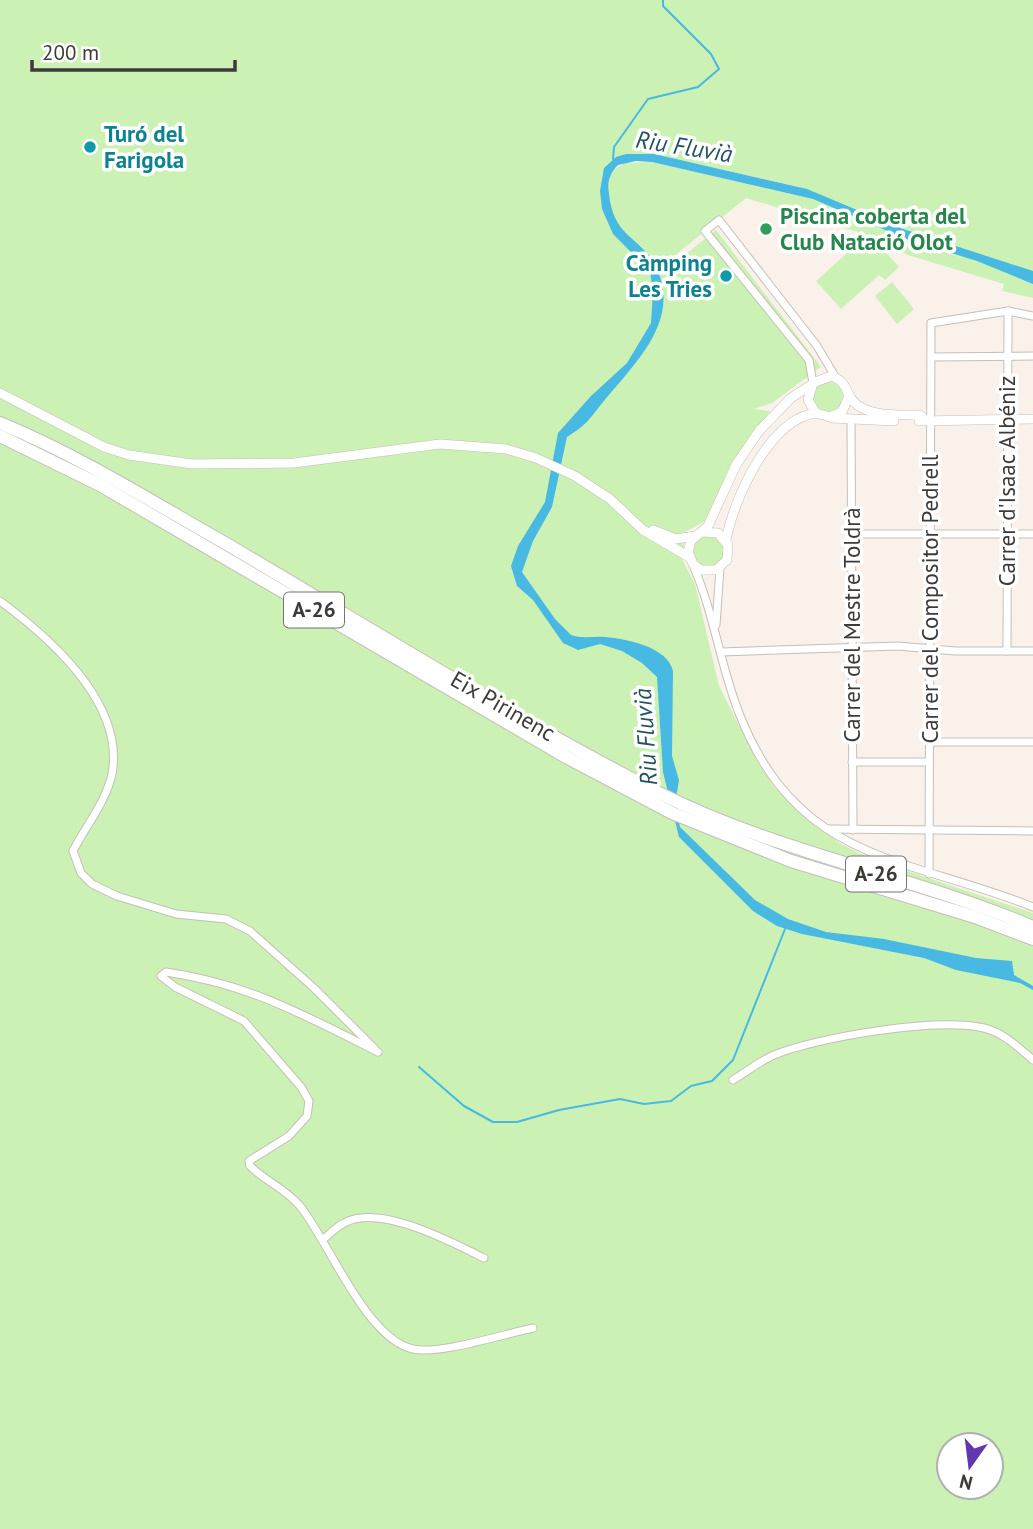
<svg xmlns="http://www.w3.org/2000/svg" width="1033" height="1529" viewBox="0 0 1033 1529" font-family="'PT Sans',sans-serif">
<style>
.green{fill:#cbf1b5;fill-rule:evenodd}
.water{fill:#48b9e2}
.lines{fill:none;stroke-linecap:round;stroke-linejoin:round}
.stream{stroke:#48b9e2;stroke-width:2}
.minor-casing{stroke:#c6bfb8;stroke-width:9}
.tertiary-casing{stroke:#c6bfb8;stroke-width:10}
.motorway-casing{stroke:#c6bfb8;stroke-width:14}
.minor{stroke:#fff;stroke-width:7}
.tertiary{stroke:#fff;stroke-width:9}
.motorway{stroke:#fff;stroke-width:12}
.culture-dot{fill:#0f9aa8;stroke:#fff;stroke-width:2.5}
.leisure-dot{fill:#2e9e5b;stroke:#fff;stroke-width:2.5}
.labels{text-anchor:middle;stroke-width:7;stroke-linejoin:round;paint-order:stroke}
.shield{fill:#fff;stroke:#777573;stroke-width:2}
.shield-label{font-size:21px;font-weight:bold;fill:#3d3a37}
.culture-label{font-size:23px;font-weight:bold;fill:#0d838f;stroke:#fff;text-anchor:start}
.leisure-label{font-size:23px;font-weight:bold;fill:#27864d;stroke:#fff;text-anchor:start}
.street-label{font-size:23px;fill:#3d3a37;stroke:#fff}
.water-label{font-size:24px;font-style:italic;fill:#245264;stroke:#fff}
</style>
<rect width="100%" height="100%" fill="#f9f1ea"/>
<g class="green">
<path d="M0 0H1033V298L1002 291 1004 284 908 255 868 235 746 198 669 260 672 265 716 230 821 367 772 403 754 409 770 411 732 462 706 521 686 531 682 559 695 584 719 686 758 763 774 787 815 826 841 844 871 859 1033 913V1529H0ZM616 157 697 164 798 187 962 258 906 239 813 199 652 162 625 163 613 170ZM949 1445H991V1487H949Z"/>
<path d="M874 239 899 267 885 280 879 275 841 309 816 281 856 245 862 250Z"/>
<path d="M892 282 914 309 897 324 875 296Z"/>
<circle cx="828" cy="397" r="15"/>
<circle cx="708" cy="551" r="16"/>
</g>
<path class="water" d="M626 154H654L807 189 900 228 1033 271V284L977 261 906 239 813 199 652 162 636 161 618 165C609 174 607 183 609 194 614 240 642 236 657 269 680 320 637 361 608 396 590 417 591 422 567 437L552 507 533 541 522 572 555 619 571 635C582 639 594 636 605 637 627 639 668 647 673 671L672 756 679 780 675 804 680 827 755 900 788 919 826 932 884 939 976 958 1012 961 1014 975 1033 986V990L1020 983 956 970 924 958 802 934 777 926 753 911 679 837 663 772 657 677 642 663 622 651 600 644 578 650 563 643 533 600 517 586 511 566 518 546 545 502 558 433 591 396 627 363 651 323 653 291 650 271 613 234 602 209 600 191 604 168 616 157Z"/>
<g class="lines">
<g class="stream">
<path d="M613 159 614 147 648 99 698 87 719 69 711 54 663 6V0"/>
<path d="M419 1067 464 1106 493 1122H517L559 1110 620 1099 644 1104 671 1101 691 1086 712 1081 733 1060 785 929"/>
</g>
<g class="minor-casing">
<g id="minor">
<path d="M931 357 1033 356"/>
<path d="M813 383 809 360 705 231 719 220 817 346 836 378"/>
<path d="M851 420 853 830"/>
<path d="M851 534H1033"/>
<path d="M693 565C714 613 720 665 739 713 798 864 906 856 1033 907"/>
<path d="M0 601C50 638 125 703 112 774 106 802 85 827 73 851L81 873 92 884 117 896 176 914 226 919 250 931 314 988 375 1049"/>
<path d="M716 625 720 568"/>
<path d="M1007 651 1008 311"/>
<path d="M721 652 898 646 955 651H1033"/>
<path d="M929 742H1033"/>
<path d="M852 762H929"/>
<path d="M828 829 1033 831"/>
<path d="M929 874 931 323 1008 311 1033 316"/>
<path d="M378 1052C304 1015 249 984 166 972L161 976 175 987 244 1021 301 1087 309 1101 307 1116 289 1136 249 1161 250 1166C265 1181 286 1189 300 1206 329 1242 366 1339 413 1349 439 1355 504 1334 533 1328"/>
<path d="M733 1080C746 1072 760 1061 774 1055 818 1037 938 1017 984 1028 1004 1033 1018 1047 1033 1060"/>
<path d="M322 1240C329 1235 336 1227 344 1223 379 1203 451 1242 484 1258"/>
</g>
</g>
<g class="tertiary-casing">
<g id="tertiary">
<path d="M0 393 104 447 129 455 192 464 294 463 440 444 506 449 536 458 575 476 610 499 643 530 689 557"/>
<path d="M849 396 842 412 830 417 816 413 808 400 813 383 831 376C843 380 844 385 849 395 860 418 899 415 920 415L924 419"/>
<path d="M832 418 894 421"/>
<path d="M919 421 1033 419"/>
<path d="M653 530 676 539 695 536"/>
<path d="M703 532 718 533 728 545 727 560 716 570H701L693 564 688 552 691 541 708 526 736 465 759 431 791 398 811 385"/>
<path d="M726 540C734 499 769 419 816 413"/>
</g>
</g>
<g class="motorway-casing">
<g id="motorway">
<path d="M0 423C80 456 154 503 230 546 371 629 511 717 657 792 777 853 910 875 1033 927"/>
<path d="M0 436 100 485 566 757 672 813 791 861 975 917 1033 939"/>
</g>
</g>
<use href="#minor" class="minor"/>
<use href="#tertiary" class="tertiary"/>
<use href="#motorway" class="motorway"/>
</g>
<g class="culture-dot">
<circle cx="90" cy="147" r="7"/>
<circle cx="726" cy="276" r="7"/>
</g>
<circle class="leisure-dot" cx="766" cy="229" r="7"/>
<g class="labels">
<g class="shield">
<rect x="284" y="592.5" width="60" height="35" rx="5"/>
<rect x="846" y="856.5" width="60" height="35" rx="5"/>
</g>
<g class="shield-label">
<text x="314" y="617">A-26</text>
<text x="876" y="881">A-26</text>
</g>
<g class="culture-label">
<text x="104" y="142">Turó del<tspan x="104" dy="26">Farigola</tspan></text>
<text x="712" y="271" text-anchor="end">Càmping<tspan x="712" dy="26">Les Tries</tspan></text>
</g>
<g class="leisure-label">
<text x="780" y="224">Piscina coberta del<tspan x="780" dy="26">Club Natació Olot</tspan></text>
</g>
<g class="street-label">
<text transform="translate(1007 481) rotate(-90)" y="8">Carrer d'Isaac Albéniz</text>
<text transform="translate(930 599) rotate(-90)" y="8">Carrer del Compositor Pedrell</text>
<text transform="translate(852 625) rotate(-90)" y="8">Carrer del Mestre Toldrà</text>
<text transform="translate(503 706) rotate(30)" y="8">Eix Pirinenc</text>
</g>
<g class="water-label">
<text transform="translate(684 147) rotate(9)" y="8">Riu Fluvià</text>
<text transform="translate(646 737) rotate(-94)" y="8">Riu Fluvià</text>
</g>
</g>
<g transform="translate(970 1466) rotate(194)"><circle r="33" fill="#ffffff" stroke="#b1b0af" stroke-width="2"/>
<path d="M0-5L12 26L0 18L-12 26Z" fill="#6236ae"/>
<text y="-10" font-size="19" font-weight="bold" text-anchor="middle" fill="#3d3a37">N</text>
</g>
<path d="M32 60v10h203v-10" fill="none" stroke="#3d3a37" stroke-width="3.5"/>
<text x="42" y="60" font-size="21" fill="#3d3a37" stroke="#ffffff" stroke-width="5" paint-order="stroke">200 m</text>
</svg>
